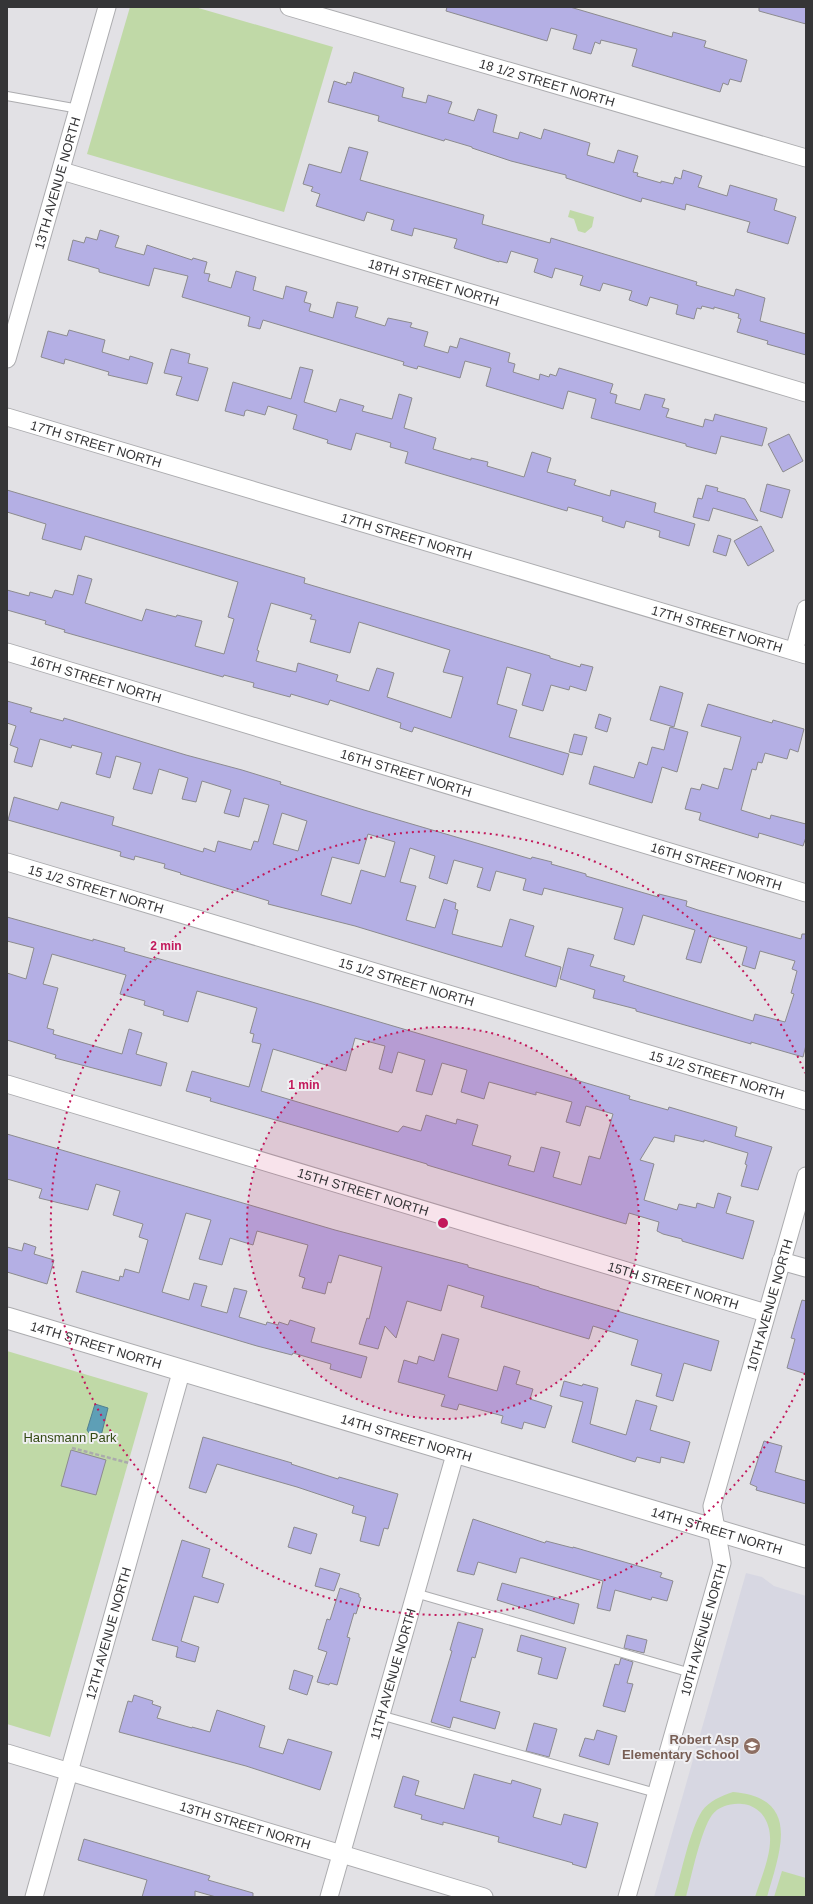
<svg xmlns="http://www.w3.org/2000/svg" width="813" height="1904" viewBox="0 0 813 1904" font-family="Helvetica,sans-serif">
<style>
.built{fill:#d7d7e2}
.green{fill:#c0d9a7}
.water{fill:#5e9fb6;stroke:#527f90}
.building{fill:#b4afe4;stroke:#8c8b8f;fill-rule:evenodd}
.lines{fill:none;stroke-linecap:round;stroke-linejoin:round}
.service-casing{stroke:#acacaf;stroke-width:10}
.minor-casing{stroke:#acacaf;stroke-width:19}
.tertiary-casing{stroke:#acacaf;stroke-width:23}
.path{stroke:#abaaad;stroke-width:2.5;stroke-dasharray:4 2;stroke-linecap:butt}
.service{stroke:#fff;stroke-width:8}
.minor{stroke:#fff;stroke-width:17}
.tertiary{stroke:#fff;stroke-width:21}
.ring{fill:none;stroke:#c2185b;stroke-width:2;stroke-dasharray:2 4}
.labels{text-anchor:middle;stroke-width:4;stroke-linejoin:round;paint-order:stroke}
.street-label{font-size:13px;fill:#353537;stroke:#efeff2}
.park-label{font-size:13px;fill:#344a14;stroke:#efeff2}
.education-label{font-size:13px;font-weight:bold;fill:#785e54;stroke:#efeff2;text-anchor:end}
.centre{fill:#c2185b;stroke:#efeff2;stroke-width:2}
.ring-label{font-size:12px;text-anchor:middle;font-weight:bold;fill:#c2185b;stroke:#efeff2;stroke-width:4;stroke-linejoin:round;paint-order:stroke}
</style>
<rect width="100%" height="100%" fill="#e2e1e5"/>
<path class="built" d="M746 1573 762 1577 774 1586 806 1596V1897H654Z"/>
<g class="green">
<path d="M130 7H195L333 47 284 212 87 154Z"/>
<path d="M570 210 594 217 592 227 585 233 578 231 574 219 568 217Z"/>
<path d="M7 1351 148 1393 50 1737 7 1724Z"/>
<path d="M733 1792C802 1798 780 1851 767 1897H755C763 1871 781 1836 761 1813 756 1808 749 1804 742 1804 731 1803 719 1806 712 1815 701 1830 691 1878 686 1897H674C681 1875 690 1829 702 1811 709 1801 721 1796 733 1792Z"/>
<path d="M782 1871 806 1878V1897H774Z"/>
</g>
<path class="water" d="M95 1404 108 1408 101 1436 89 1433 87 1430Z"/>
<g class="building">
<path d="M447 7H570L672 37 673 32 706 41 704 47 747 60 741 82 730 79 728 85 723 83 720 92 632 66 637 49 601 40 600 44 595 42 591 54 573 49 577 35 551 28 547 41 446 11Z"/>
<path d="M759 7H806V24L759 11Z"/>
<path d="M354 72 404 88 402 97 426 103 428 95 452 102 448 113 474 121 478 109 497 115 493 132 518 139 520 132 541 139 544 129 590 143 587 155 614 163 618 150 638 156 633 172 638 173 637 176 661 183V181L673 184 675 177 681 179 683 170 702 176 698 187 727 196 730 185 777 199 774 210 796 217 788 244 747 232 750 222 686 204 685 210 642 198 641 202 566 178V175L511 161 472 148V147L445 139 444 141 378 121 379 116 328 102 334 81 346 85 347 82 351 83Z"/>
<path d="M349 147 368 152 360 180 484 215 482 224 550 243 551 238 697 282 696 285 734 296 736 289 765 298 760 321 806 334V355L767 344 768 341 737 332 741 319 738 318 739 314 714 307V309L702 306 701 309 697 308 694 319 676 314 678 305 650 297 647 306 629 300 632 291 603 283 600 291 580 285 583 276 555 268 552 278 534 272 538 259 511 251 507 263 499 261V262L454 248 457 239 414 228 412 236 391 230 394 220 367 212 364 221 316 206 320 194 311 191 313 187 303 184 309 164 341 173Z"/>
<path d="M100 230 119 236 115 247 144 255 147 245 192 260 193 258 207 262 204 273 210 274 208 281 231 288 236 271 256 277 253 290 283 299 286 286 307 292 304 302 311 304 309 311 333 318 337 302 358 307 355 317 385 326 388 318 412 323 410 327 428 332 424 346 448 353 450 346 457 348 460 338 510 353 508 362 515 364 513 372 539 380 540 374 549 377 550 374 556 376 559 368 613 384 610 393 617 395 615 403 640 410 645 394 665 399 662 407 669 409 666 417 703 427 705 419 713 421 715 414 767 428 762 446 721 436 716 454 686 446V444L591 418 596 399 568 391 563 409 486 386 491 368 465 361 460 378 418 366 417 369 403 365 404 362 263 320 260 329 248 326 250 317 182 297 188 276 154 268 149 286 99 272V269L68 260 73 240 84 243 86 237 97 240Z"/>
<path d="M69 330 105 340 102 352 129 360 130 356 153 363 147 384 108 375 109 372 65 359 64 364 41 357 48 331 67 336Z"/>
<path d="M171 349 190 354 188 363 208 368 198 401 176 395 182 377 164 373Z"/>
<path d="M300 367 313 370 304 402 336 412 340 399 364 406 362 411 392 419 399 394 412 398 404 428 436 438 433 449 471 460V458L488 462 487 466 524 477 532 452 551 458 547 472 576 480 574 485 610 496 611 490 656 503 654 512 695 524 689 546 659 537 660 531 626 521 624 528 602 521 603 517 568 507 567 511 405 463 408 452 390 447 391 443 356 433 351 450 327 443 328 440 293 429 297 415 268 406 265 415 247 410 245 411 244 416 225 411 233 382 291 399Z"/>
<path d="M789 434 803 461 783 472 768 444Z"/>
<path d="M767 484 790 490 782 518 760 511Z"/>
<path d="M706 485 718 488 717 491 745 499 758 521 713 508 709 521 693 517 698 498 702 499Z"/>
<path d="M7 490 305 578 304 583 550 656V658L580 667 581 664 593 667 586 691 570 686 569 690 551 685 543 711 522 705 531 674 507 667 497 704 517 710 509 737 569 754 563 775 414 727 412 732 400 728 401 723 330 700 328 705 291 694 290 697 253 687 254 683 224 675 223 677 64 632 65 630 45 624 46 621 7 610V590L29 596 30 592 52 598 55 590 73 595 78 575 92 579 85 603 142 621 146 609 176 617 177 615 202 621 195 646 224 654 234 619 228 617 238 582 85 536 81 550 42 539 46 524 7 512ZM271 603 312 615 310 619 316 620 310 642 350 653 359 622 450 650 443 672 463 677 451 718 387 697 394 673 377 668 369 691 336 681 338 675 298 663 296 672 256 661 259 651 257 650Z"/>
<path d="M761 526 774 551 748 566 734 541Z"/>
<path d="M718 535 731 539 726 556 713 552Z"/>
<path d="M660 686 683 693 674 727 650 720Z"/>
<path d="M7 701 32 708 30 712 63 721 64 718 186 755 242 770 281 782 280 784 364 810 531 859 532 857 552 862 551 864 586 874V876L658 897 659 894 687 901 686 906 698 910 801 939 802 934H806V1045L803 1057 751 1042V1044L636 1011V1009L593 998 595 990 560 979 568 948 594 955 590 966 625 976 623 981 753 1021 755 1014 785 1022 794 994 791 993 797 971 792 969 795 961 760 951 755 969 742 965 747 947 709 936 701 963 686 959 695 930 643 915 634 945 614 939 623 908 544 888 542 895 523 890 526 879 496 871 490 891 477 887 483 868 454 860 447 884 429 878 435 856 410 848 400 882 416 886 406 920 435 928 444 899 456 903 455 909 458 910 452 934 502 947 510 919 534 926 525 956 561 967 556 987 355 926 268 904 269 901 180 874 181 873 164 868 165 864 135 856 134 860 120 856 121 852 8 820 14 797 58 810 61 802 114 817 112 825 203 852 204 848 215 852 218 841 251 850 254 841 258 842 269 805 244 798 239 817 224 813 231 790 202 781 196 802 182 799 188 778 159 769 152 794 133 789 141 763 116 756 110 778 96 774 102 753 72 745 71 748 40 739 32 767 14 762 18 748 10 745 16 726 7 723ZM282 813 307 821 298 851 273 844ZM368 834 395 842 385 877 361 870 351 904 321 895 332 857 359 864Z"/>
<path d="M708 704 772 723 773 720 804 729 798 752 790 749 787 759 765 753 762 763 758 762 756 770 752 769 741 810 770 819 771 815 806 824V837L803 846 759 833 758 838 735 831 699 820 701 813 685 809 691 788 700 790 702 784 718 789 724 768 732 770 741 737 701 726Z"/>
<path d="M599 714 611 718 607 732 595 728Z"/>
<path d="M670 727 688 732 677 772 662 767 652 803 589 784 594 766 634 778 639 762 647 765 652 747 664 750Z"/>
<path d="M574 734 587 737 582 755 569 752Z"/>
<path d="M7 917 93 941V939L125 948 124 951 156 960V958L312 1002 630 1096 629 1099 668 1110 669 1107 737 1127 735 1136 772 1147 758 1190 741 1186 747 1165 745 1164 748 1153 704 1140V1142L675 1135 674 1142 654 1137 640 1160 654 1164 644 1200 677 1210 679 1204 696 1208 697 1203 714 1208 718 1193 731 1197 726 1213 754 1221 743 1259 682 1241V1239L663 1234 657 1231 659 1222 629 1213 626 1224 427 1165V1164L210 1101 211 1098 186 1091 192 1071 249 1087 261 1044 252 1042 254 1034 250 1033 257 1008 233 1001 197 991 188 1022 163 1015 164 1011 144 1005 145 1001 120 994 126 975 52 954 43 984 58 988 47 1028 54 1030 53 1034 122 1054 129 1029 142 1033 136 1054 167 1063 161 1086 55 1058 56 1055 7 1040V973L26 979 34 948 7 941ZM355 1038 385 1046 379 1069 392 1073 398 1052 425 1060 416 1091 432 1095 442 1063 467 1070 461 1092 484 1099 489 1082 536 1095V1092L572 1102 566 1122 580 1126 586 1106 613 1114 600 1159 589 1156 581 1185 553 1177 560 1152 541 1147 534 1172 508 1165 511 1156 472 1145 478 1125 457 1119 456 1124 426 1115 421 1131 403 1126 398 1132 261 1091 273 1049 346 1071Z"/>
<path d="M7 1134 335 1230 468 1265V1267L539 1287V1288L719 1341 711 1371 684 1363 673 1401 656 1396 662 1374 631 1365 638 1340 593 1326 589 1339 481 1307 484 1296 448 1285 441 1311 407 1301 396 1338 385 1326 378 1349 359 1344 367 1318 369 1319 382 1267 339 1255 331 1283 328 1282 325 1294 302 1288 305 1278 299 1276 308 1245 257 1231 253 1245 230 1238 222 1265 199 1259 211 1220 186 1213 162 1292 189 1300 194 1283 207 1286 201 1306 227 1313 234 1288 247 1291 239 1317 266 1325 267 1322 278 1325 279 1322 288 1325 290 1320 315 1328 311 1342 367 1357 361 1378 330 1369 331 1364 293 1353 292 1355 257 1346 76 1292 82 1271 119 1281 120 1276 123 1277 125 1269 139 1273 148 1240 139 1237 143 1224 113 1215 120 1191 96 1184 88 1210 39 1198 42 1189 7 1179Z"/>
<path d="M24 1243 36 1247 34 1254 54 1260 47 1284 7 1272V1247L22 1251Z"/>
<path d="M802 1300 806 1301V1374L787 1368 795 1339 791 1338Z"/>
<path d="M442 1334 459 1339 448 1377 497 1391 504 1366 520 1371 516 1384 533 1389 530 1399 552 1406 545 1428 524 1422 522 1429 501 1423 503 1416 459 1404 457 1410 441 1406 445 1395 398 1382 404 1360 417 1364 419 1356 434 1361Z"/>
<path d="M564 1381 582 1386 583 1384 598 1388 590 1424 626 1435 636 1400 657 1406 650 1430 690 1442 684 1463 661 1457 660 1463 637 1457 635 1462 572 1442 583 1402 560 1396Z"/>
<path d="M203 1437 292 1463 291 1464 338 1479 339 1477 398 1494 388 1529 384 1528 379 1546 360 1541 366 1517 352 1513 354 1506 297 1487 217 1464 206 1493 189 1488Z"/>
<path d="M764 1441 782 1446 775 1472 806 1481V1504L756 1490 757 1487 750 1484Z"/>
<path d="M71 1450 106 1460 96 1495 61 1486Z"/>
<path d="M473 1519 545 1543 546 1541 573 1548V1547L662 1573 660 1577 673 1581 667 1601 652 1597 651 1600 615 1590 610 1611 597 1608 603 1581 523 1558H520L516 1573 478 1562 474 1575 457 1571Z"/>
<path d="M294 1527 317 1534 311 1554 288 1547Z"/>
<path d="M182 1540 210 1549 202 1577 224 1584 218 1603 194 1596 181 1641 199 1647 195 1662 176 1657 178 1647 152 1640Z"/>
<path d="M320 1568 340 1574 334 1591 315 1586Z"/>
<path d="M502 1583 579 1604 574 1624 497 1600Z"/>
<path d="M340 1588 359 1594V1597L361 1598 356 1614 354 1613 347 1637 350 1638 337 1685 330 1683 329 1685 317 1682 327 1652 318 1649 327 1619 330 1620Z"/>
<path d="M458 1622 483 1629 475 1658 472 1657 460 1701 500 1712 495 1729 453 1717 450 1728 431 1722 452 1651 450 1650Z"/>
<path d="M521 1635 566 1648 557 1679 538 1674 542 1658 517 1651Z"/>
<path d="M627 1635 647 1640 644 1653 624 1648Z"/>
<path d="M621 1658 633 1662 627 1683 633 1684 625 1712 603 1706 615 1664 619 1665Z"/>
<path d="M294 1670 313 1676 307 1695 289 1689Z"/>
<path d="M134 1695 153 1701 152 1704 161 1707 157 1718 192 1728V1727L210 1732 217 1710 265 1726 259 1747 283 1754 288 1739 332 1752 320 1790 246 1766 119 1732 128 1701 132 1702Z"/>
<path d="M534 1723 557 1729 549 1757 526 1751Z"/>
<path d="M597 1730 617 1736 609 1765 579 1756 585 1738 594 1740Z"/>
<path d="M474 1774 511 1784 512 1780 541 1789 533 1817 561 1825 564 1814 598 1823 586 1868 572 1864 573 1863 498 1842 499 1837 451 1824 443 1822V1825L421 1819 422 1815 394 1807 403 1776 419 1781 415 1795 464 1809Z"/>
<path d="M84 1839 210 1876 208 1880 253 1893V1897H216L195 1891V1897H142L147 1880 78 1860Z"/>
</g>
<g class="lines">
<g class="service-casing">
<g id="service">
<path d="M7 96 79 109"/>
<path d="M415 1593 691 1673"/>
<path d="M380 1715 656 1793"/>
</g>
</g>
<g class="minor-casing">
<g id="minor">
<path id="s1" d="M289 7 806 158"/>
<path id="s2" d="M62 171 806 393"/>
<path id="s3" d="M7 359 107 7"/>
<path id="s4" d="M7 417 806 655"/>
<path d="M794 651 806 609"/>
<path id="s5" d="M7 652 806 893"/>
<path id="s6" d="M7 862 806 1101"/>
<path id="s7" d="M7 1084 766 1313"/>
<path d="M781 1261 806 1268"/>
<path id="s8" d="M7 1753 484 1897"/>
<path id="s9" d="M34 1897 182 1369"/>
<path id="s10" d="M329 1897 456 1451"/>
<path id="s11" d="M627 1897 722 1563 712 1506 806 1176"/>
</g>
</g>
<g class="tertiary-casing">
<g id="tertiary">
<path id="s12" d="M7 1318 806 1557"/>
</g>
</g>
<path class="path" d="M72 1448 129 1463"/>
<use href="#service" class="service"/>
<use href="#minor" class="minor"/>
<use href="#tertiary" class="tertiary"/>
</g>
<circle cx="443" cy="1223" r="196" fill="#c2185b" fill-opacity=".12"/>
<g class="ring">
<circle cx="443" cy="1223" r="196"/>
<path d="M805 1373A392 392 0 1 1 805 1073"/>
</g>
<defs>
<g id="school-disc" transform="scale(0.9)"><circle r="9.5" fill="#8d6e63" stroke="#efeff2"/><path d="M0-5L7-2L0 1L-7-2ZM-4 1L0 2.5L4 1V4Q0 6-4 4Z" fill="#fff"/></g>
</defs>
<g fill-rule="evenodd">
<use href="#school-disc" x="752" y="1746"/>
</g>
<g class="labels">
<g class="street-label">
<text dy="5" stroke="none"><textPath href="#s1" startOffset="269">18 1/2 STREET NORTH</textPath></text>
<text dy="5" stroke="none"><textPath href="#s3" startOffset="183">13TH AVENUE NORTH</textPath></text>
<text dy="5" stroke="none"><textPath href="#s2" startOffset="388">18TH STREET NORTH</textPath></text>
<text dy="5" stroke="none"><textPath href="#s4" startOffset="93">17TH STREET NORTH</textPath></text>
<text dy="5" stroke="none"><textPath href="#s4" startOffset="417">17TH STREET NORTH</textPath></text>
<text dy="5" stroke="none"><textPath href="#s4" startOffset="741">17TH STREET NORTH</textPath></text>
<text dy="5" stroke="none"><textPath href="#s5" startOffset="93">16TH STREET NORTH</textPath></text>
<text dy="5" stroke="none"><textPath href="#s5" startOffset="417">16TH STREET NORTH</textPath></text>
<text dy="5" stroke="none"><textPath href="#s5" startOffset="741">16TH STREET NORTH</textPath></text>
<text dy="5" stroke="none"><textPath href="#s6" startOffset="93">15 1/2 STREET NORTH</textPath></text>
<text dy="5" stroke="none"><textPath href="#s6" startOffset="417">15 1/2 STREET NORTH</textPath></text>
<text dy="5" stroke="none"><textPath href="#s6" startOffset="741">15 1/2 STREET NORTH</textPath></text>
<text dy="5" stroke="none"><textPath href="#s7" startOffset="372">15TH STREET NORTH</textPath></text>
<text dy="5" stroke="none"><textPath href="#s7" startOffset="696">15TH STREET NORTH</textPath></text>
<text dy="5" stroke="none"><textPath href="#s11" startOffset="614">10TH AVENUE NORTH</textPath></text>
<text dy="5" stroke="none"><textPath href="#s12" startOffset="93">14TH STREET NORTH</textPath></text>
<text dy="5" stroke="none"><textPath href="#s12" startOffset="417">14TH STREET NORTH</textPath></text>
<text dy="5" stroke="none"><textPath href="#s12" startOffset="741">14TH STREET NORTH</textPath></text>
<text dy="5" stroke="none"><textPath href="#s11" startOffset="278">10TH AVENUE NORTH</textPath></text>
<text dy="5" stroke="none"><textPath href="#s9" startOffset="274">12TH AVENUE NORTH</textPath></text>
<text dy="5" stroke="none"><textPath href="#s10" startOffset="232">11TH AVENUE NORTH</textPath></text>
<text dy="5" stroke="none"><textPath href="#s8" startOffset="249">13TH STREET NORTH</textPath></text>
</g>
<g class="park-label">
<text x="70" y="1442">Hansmann Park</text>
</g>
<g class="education-label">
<text x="739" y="1744">Robert Asp<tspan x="739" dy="15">Elementary School</tspan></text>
</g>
</g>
<circle cx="443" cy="1223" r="6" class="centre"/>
<g class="ring-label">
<text x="166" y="950">2 min</text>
<text x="304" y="1089">1 min</text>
</g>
<rect width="813" height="1904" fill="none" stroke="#353537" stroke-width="16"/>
</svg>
